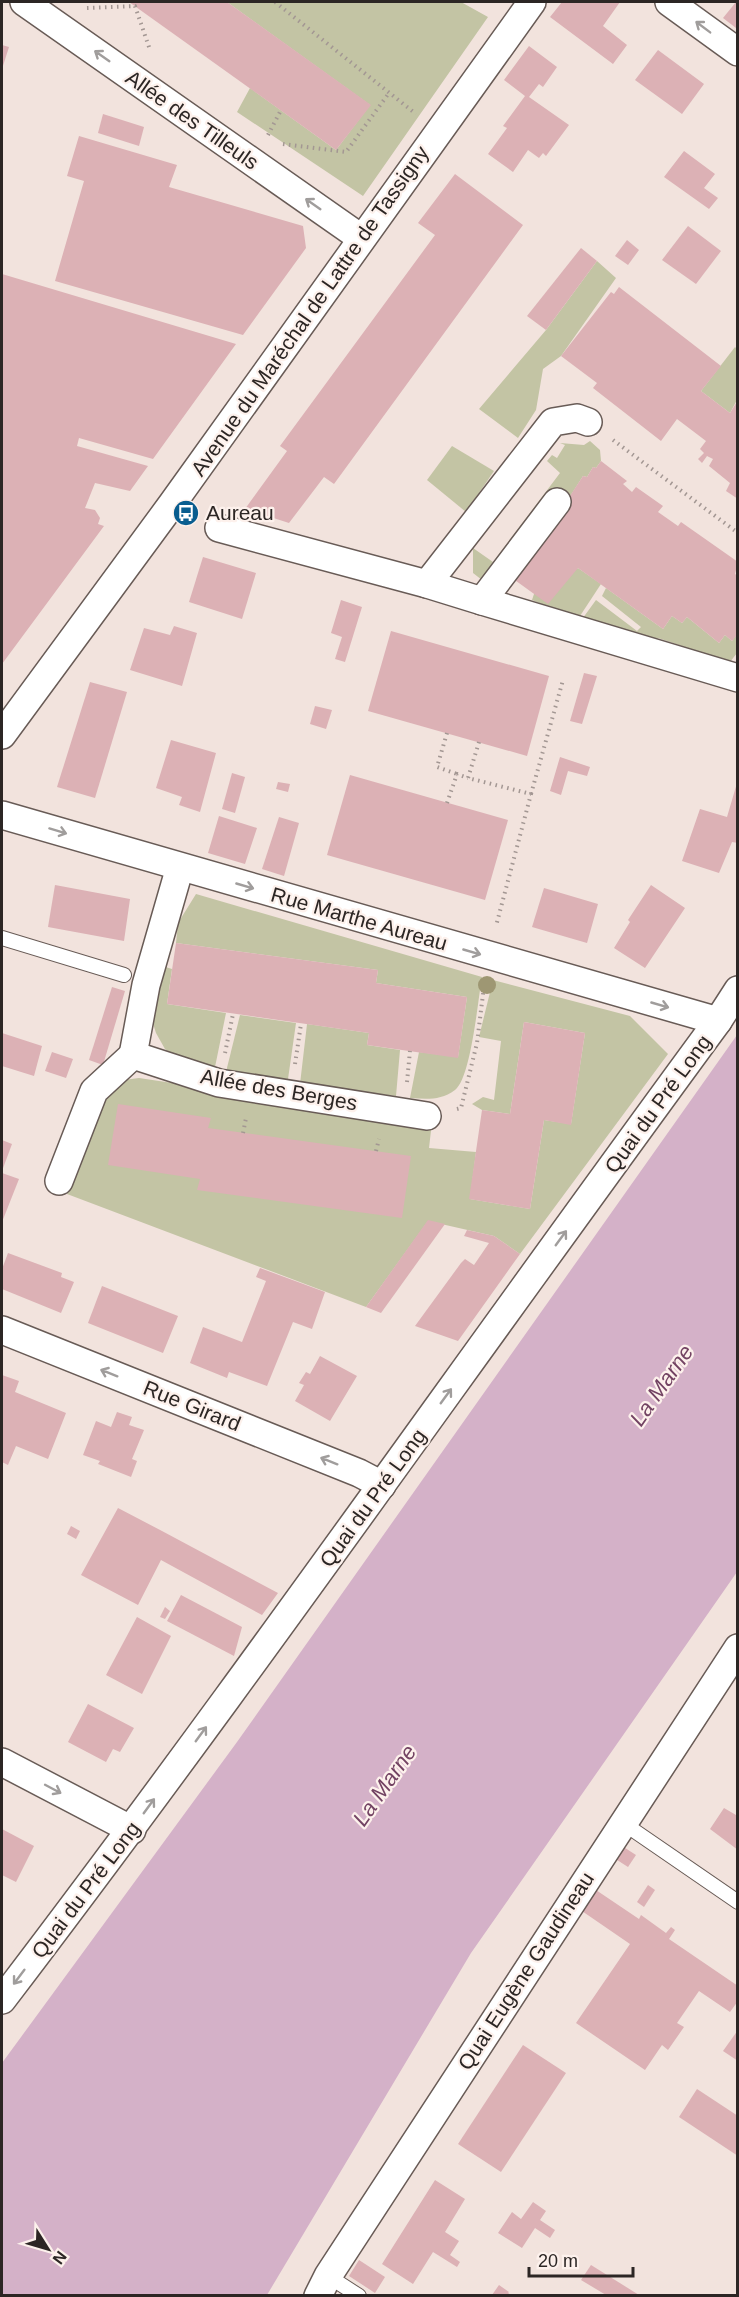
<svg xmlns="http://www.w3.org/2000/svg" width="739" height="2297" viewBox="0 0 739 2297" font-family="Arial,sans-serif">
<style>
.green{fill:#c3c4a4}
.water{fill:#d4b1c8}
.building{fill:#dcb1b5}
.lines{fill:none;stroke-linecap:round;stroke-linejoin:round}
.service-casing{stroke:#685b56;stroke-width:16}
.minor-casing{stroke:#685b56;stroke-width:30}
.path{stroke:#a39793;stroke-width:4;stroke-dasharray:1.5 4.5;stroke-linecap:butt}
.service{stroke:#fff;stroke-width:14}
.minor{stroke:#fff;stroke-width:27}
.tree{fill:#9e9773}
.oneway{stroke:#a09d9c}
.labels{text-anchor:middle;stroke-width:4.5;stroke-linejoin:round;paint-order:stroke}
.street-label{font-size:21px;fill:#2c2624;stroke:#fdf1ec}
.poi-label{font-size:21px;fill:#2c2624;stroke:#fdf1ec;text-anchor:start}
.water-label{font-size:22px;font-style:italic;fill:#734363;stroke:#fdf1ec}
</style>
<rect width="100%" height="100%" fill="#f2e3dd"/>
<g class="green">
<path d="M227 2H461L488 17 363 196 237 112 250 88 336 150 370 105Z"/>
<path d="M597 261 616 278 561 356 543 369 536 410 518 438 479 409 546 330Z"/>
<path d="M735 347 737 349V400L730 413 701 391Z"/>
<path d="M590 441 600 450 601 461 596 468 593 467 587 477 583 476 569 498 556 488 498 567 482 580 473 573V548L493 562 560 473 547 461 552 455 557 458 565 445 560 443 584 445Z"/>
<path d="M452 446 494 471 466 512 427 480Z"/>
<path d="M578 568 601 584 578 619 532 600 534 594Z"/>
<path d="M606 588 663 629 672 616 682 623 687 617 719 643 725 635 732 641 737 634V653L730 662 658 638 653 643 580 622 596 600 637 631 641 627 602 596Z"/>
<path d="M196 894 482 977C478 999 471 1078 455 1090 440 1101 426 1099 410 1098L419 1052 458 1057 467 997 376 983 378 970 176 943 178 923Z"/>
<path d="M159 965 172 969 167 1004 226 1013 214 1072 177 1058 165 1049 156 1033 150 1014Z"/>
<path d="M493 980 630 1016 668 1054 520 1254 494 1236 428 1221 366 1307 67 1194 101 1098 116 1081 139 1078 432 1122 429 1148 476 1152 470 1199 530 1209 544 1120 571 1124 585 1033 524 1022 510 1114 482 1110 472 1104 483 1097 494 1100 501 1041 479 1037Z"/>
<path d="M240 1015 296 1023 288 1079 226 1072Z"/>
<path d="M307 1024 369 1033 367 1045 400 1050 396 1096 300 1084Z"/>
</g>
<path class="water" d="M737 1035V1572L471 1953 267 2295H2V2063L237 1742Z"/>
<g class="building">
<path d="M129 2H227L371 105 336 150Z"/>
<path d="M562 2H620L603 26 627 45 613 64 550 17Z"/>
<path d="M736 2H738L736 28 723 18Z"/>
<path d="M2 45 9 47 2 69Z"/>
<path d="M529 46 557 67 543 87 539 84 529 97 569 125 546 156 543 153 539 158 528 150 513 172 488 154 507 128 503 126 525 96 504 80Z"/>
<path d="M658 50 704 84 682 114 635 80Z"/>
<path d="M103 114 144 127 139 146 98 133Z"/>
<path d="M79 136 177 165 169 187 303 226 306 248 243 335 55 281 84 181 67 176Z"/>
<path d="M684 151 715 174 704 188 718 198 709 209 664 177Z"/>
<path d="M455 174 523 225 334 484 324 477 289 523 245 509 287 451 280 446 435 235 418 223Z"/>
<path d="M688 226 721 251 696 284 662 260Z"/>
<path d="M627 240 639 250 628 265 615 256Z"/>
<path d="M581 248 597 261 546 330 527 316Z"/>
<path d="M2 274 236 344 153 459 79 438 77 446 148 466 130 491 95 483 85 508 95 510 100 518 98 524 104 526 2 664Z"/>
<path d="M619 287 721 366 701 391 730 413 738 400V499L726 491 730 483 709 466 713 459 707 456 702 463 698 459 704 453 700 449 706 441 677 419 661 441 593 388 597 383 561 356 611 292 614 294Z"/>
<path d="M601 461 627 481 623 484 632 492 636 487 663 506 658 512 678 526 681 522 738 562 735 574 738 576V634L732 641 725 635 719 643 687 617 682 623 672 616 663 629 578 568 548 604 512 578 537 543 541 545 553 532 549 528 583 476 587 477 593 467 596 468Z"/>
<path d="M203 557 256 573 242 619 189 602Z"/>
<path d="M341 600 362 607 345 662 335 659 342 637 331 633Z"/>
<path d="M174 626 197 633 182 686 130 670 144 628 170 635Z"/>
<path d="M391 631 549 676 527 756 368 711Z"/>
<path d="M584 673 597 676 582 724 570 721Z"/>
<path d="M90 682 127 692 95 798 57 787Z"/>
<path d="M315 706 332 710 326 729 310 724Z"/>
<path d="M171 740 216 753 200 812 179 805 182 797 156 788Z"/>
<path d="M560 757 590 767 587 776 568 771 561 795 550 791Z"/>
<path d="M232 773 245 777 235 813 222 809Z"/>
<path d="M350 775 508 820 485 900 327 855Z"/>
<path d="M278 782 290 784 288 792 276 789Z"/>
<path d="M737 783 738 843 732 842 719 873 682 861 700 809 727 817Z"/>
<path d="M219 816 257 828 245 864 208 853Z"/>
<path d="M279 817 299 823 284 876 262 869Z"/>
<path d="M55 885 130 899 124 941 48 927Z"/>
<path d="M651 885 685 908 645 968 614 948 630 922 628 920Z"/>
<path d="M544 888 598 904 587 943 532 927Z"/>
<path d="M176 943 378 970 376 983 467 997 458 1058 367 1045 369 1033 167 1004Z"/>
<path d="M112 987 125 991 103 1065 89 1060Z"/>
<path d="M524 1022 585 1033 571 1125 544 1120 530 1209 469 1199 482 1110 510 1114Z"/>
<path d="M2 1033 42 1046 34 1076 2 1066Z"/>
<path d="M52 1052 73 1059 66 1078 45 1071Z"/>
<path d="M118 1104 211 1118 208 1128 411 1156 402 1218 197 1190 200 1179 108 1165Z"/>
<path d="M2 1140 12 1144 2 1171Z"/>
<path d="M2 1173 19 1179 2 1222Z"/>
<path d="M428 1220 445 1224 381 1313 366 1307Z"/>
<path d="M467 1230 494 1236 520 1254 458 1341 415 1326 461 1263 465 1259 474 1265 489 1243 464 1236Z"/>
<path d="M8 1253 62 1273 61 1277 74 1282 61 1313 2 1289V1269Z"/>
<path d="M260 1268 325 1292 312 1329 293 1322 267 1386 229 1372 227 1378 190 1363 203 1327 242 1342 266 1281 256 1277Z"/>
<path d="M102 1286 178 1316 163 1353 88 1323Z"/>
<path d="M320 1356 357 1376 330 1421 295 1401 304 1385 299 1383 306 1372 310 1374Z"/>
<path d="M2 1375 19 1381 15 1392 66 1413 48 1459 16 1446 8 1465 2 1462Z"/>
<path d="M117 1412 132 1417 129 1425 144 1430 132 1459 137 1461 131 1477 98 1464 100 1461 83 1455 96 1421 111 1427Z"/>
<path d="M118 1508 162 1531 278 1593 262 1615 161 1560 138 1605 81 1575Z"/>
<path d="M71 1526 80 1531 76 1539 67 1534Z"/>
<path d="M181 1595 242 1627 234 1656 167 1621Z"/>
<path d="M165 1607 170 1611 165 1619 160 1617Z"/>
<path d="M137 1617 171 1636 142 1694 106 1675Z"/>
<path d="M88 1704 134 1728 120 1752 113 1749 106 1762 68 1742Z"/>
<path d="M724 1808 736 1815 738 1812V1850L710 1829Z"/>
<path d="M2 1829 34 1846 16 1882 2 1875Z"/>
<path d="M622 1846 636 1855 628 1867 614 1858Z"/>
<path d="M648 1885 655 1890 644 1907 637 1902Z"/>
<path d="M593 1888 639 1919 641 1915 666 1933 671 1927 675 1930 669 1939 738 1986V2001L730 2012 699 1991 677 2023 684 2027 668 2050 662 2045 645 2070 576 2023 630 1944 579 1909Z"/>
<path d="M738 2030V2061L723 2051Z"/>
<path d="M523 2045 566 2073 501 2172 458 2144Z"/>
<path d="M697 2089 738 2116V2156L679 2117Z"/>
<path d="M435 2180 465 2199 445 2232 459 2241 450 2255 460 2262 457 2267 433 2252 413 2284 382 2264Z"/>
<path d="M533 2202 546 2211 540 2220 555 2230 550 2238 535 2228 522 2248 498 2233 512 2212 521 2219Z"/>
<path d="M359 2260 385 2277 375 2293 349 2276Z"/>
<path d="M591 2265 639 2295H606L581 2280Z"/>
<path d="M499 2285 509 2292 508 2293 511 2295H492Z"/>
</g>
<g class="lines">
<g class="service-casing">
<g id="service">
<path d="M2 938 124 975"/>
<path d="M623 1823 738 1902"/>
<path d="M328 2276 359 2296"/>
</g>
</g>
<g class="minor-casing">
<g id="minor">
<path d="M24 2 361 238"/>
<path d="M669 2 738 52"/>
<path d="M557 502 482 601 738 678"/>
<path d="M219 528 427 584"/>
<path d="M482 601 427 584 553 422 577 418 588 422"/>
<path d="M2 735 172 504 532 2"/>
<path d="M2 815 718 1021"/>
<path d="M180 867 146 985 133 1055 219 1083 427 1116"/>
<path d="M59 1181 94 1091 133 1055"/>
<path d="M2 1330 359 1473 382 1485"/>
<path d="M2 1762 132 1830"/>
<path d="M2 2000C247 1679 478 1347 718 1021L738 990"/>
<path d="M318 2296 328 2276 738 1648"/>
</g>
</g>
<g class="path">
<path d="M275 2 416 114"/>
<path d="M87 8 135 6 150 50"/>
<path d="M268 135 281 110"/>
<path d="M283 144 346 152 389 93"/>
<path d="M613 440 738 533"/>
<path d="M447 733 437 767 457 774"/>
<path d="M479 742 468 778 531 794 496 926"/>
<path d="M531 794 563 680"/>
<path d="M447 803 457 774 468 778"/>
<path d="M225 1053 233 1014"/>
<path d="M295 1064 301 1024"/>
<path d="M407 1082 410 1051"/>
<path d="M457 1109 461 1108 477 1043 484 986"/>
<path d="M243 1133 246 1118"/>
<path d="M376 1151 379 1139"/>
</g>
<use href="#service" class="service"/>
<use href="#minor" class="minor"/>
</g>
<circle class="tree" cx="487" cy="985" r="9"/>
<defs><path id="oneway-shaft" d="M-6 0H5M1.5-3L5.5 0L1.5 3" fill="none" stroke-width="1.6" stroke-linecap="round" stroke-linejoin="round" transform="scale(1.5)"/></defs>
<g class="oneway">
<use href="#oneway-shaft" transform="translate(703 27) rotate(-143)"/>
<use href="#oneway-shaft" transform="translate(102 56) rotate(-145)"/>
<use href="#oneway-shaft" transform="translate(313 204) rotate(-145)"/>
<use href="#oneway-shaft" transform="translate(58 831) rotate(17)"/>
<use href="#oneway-shaft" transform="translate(245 886) rotate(16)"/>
<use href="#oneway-shaft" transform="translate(472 952) rotate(16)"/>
<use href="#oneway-shaft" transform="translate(660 1005) rotate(16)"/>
<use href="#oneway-shaft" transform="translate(561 1238) rotate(-54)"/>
<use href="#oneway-shaft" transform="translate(109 1373) rotate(-158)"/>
<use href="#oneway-shaft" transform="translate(446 1396) rotate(-54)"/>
<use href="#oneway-shaft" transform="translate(329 1461) rotate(-158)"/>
<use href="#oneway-shaft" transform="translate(201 1734) rotate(-54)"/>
<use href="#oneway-shaft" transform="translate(53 1789) rotate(28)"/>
<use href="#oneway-shaft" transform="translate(149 1806) rotate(-54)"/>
<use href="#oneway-shaft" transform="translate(19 1977) rotate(127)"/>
</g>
<defs>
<g id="bus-disc" transform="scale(1.35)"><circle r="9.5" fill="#095d8f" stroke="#fdf1ec"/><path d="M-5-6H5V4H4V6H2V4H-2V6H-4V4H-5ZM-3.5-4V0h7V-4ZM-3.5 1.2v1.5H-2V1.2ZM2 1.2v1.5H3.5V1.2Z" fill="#fff"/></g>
</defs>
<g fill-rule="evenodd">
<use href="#bus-disc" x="186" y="513"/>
</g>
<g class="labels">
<g class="street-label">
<text transform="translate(192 120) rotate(35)" y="7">Allée des Tilleuls</text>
<text transform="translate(310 311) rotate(-55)" y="7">Avenue du Maréchal de Lattre de Tassigny</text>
<text transform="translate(359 919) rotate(16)" y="7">Rue Marthe Aureau</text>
<text transform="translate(279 1090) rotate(10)" y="7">Allée des Berges</text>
<text transform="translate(658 1104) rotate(-54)" y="7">Quai du Pré Long</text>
<text transform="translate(192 1406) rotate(22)" y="7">Rue Girard</text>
<text transform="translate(373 1498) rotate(-54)" y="7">Quai du Pré Long</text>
<text transform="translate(86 1890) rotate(-53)" y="7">Quai du Pré Long</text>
<text transform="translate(526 1971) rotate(-57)" y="7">Quai Eugène Gaudineau</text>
</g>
<g class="poi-label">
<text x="206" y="520">Aureau</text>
</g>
<g class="water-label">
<text transform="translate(661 1385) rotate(-55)" y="8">La Marne</text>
<text transform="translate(384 1785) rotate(-55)" y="8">La Marne</text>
</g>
</g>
<rect width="739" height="2297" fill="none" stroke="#2c2624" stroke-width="6"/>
<g transform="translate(48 2249) rotate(127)" stroke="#fdf1ec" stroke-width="4.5" paint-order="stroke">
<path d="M0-4.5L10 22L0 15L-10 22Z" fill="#2c2624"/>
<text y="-9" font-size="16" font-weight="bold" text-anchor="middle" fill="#2c2624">N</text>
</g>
<path d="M529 2267v9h104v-9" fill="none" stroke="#2c2624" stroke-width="3"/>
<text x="538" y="2267" font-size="18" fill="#2c2624" stroke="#fdf1ec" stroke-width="4.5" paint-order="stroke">20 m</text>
</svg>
